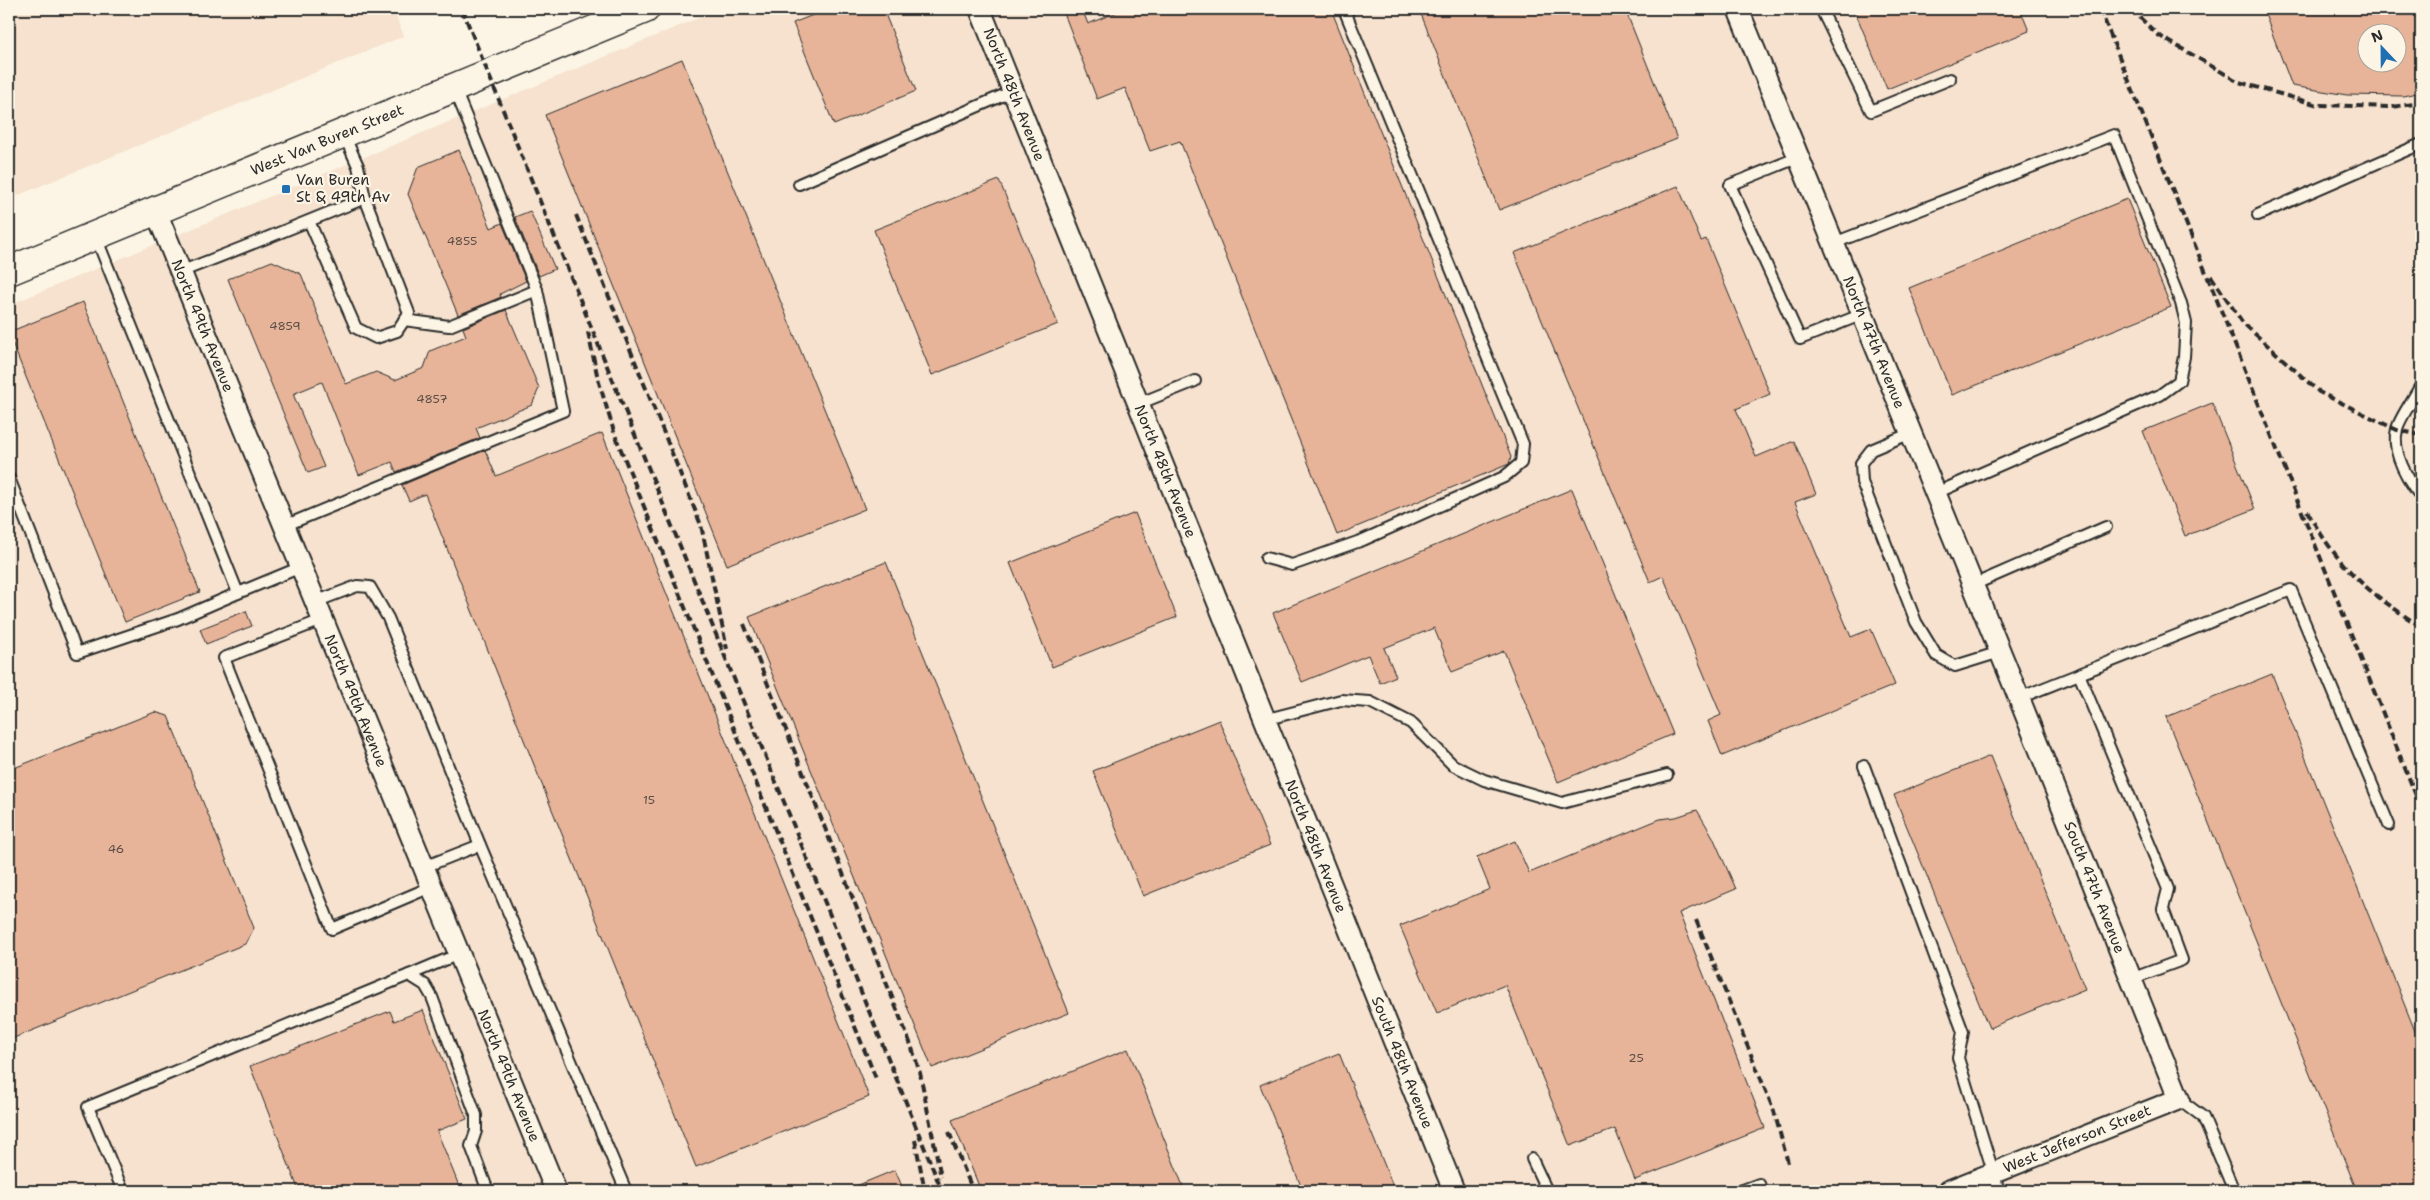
<svg xmlns="http://www.w3.org/2000/svg" width="2430" height="1200" viewBox="0 0 2430 1200" font-family="'Shantell Sans',sans-serif">
<style>
.built{fill:#f6e2ce;fill-rule:evenodd}
.building{fill:#e7b499;stroke:#2b2b2b;fill-rule:evenodd}
.lines{fill:none;stroke-linecap:round;stroke-linejoin:round}
.lane-casing{stroke:#2b2b2b;stroke-width:14}
.street-casing{stroke:#2b2b2b;stroke-width:24}
.primary-casing{stroke:#2b2b2b;stroke-width:31}
.lane{stroke:#fcf5e5;stroke-width:10}
.street{stroke:#fcf5e5;stroke-width:20}
.primary{stroke:#fcf5e5;stroke-width:28}
.rail{stroke:#2b2b2b;stroke-width:4;stroke-dasharray:8 4;stroke-linecap:butt}
.poi-dot{fill:#1f6fb2;stroke:#fcf5e5;stroke-width:2}
.labels{text-anchor:middle;stroke-width:4.5;stroke-linejoin:round;paint-order:stroke}
.number-label{font-size:12px;fill:#5a4d46}
.street-label{font-size:15px;fill:#2b2b2b;stroke:#fcf5e5}
.poi-label{font-size:15px;fill:#2b2b2b;stroke:#fcf5e5;text-anchor:start}
</style>
<rect width="100%" height="100%" fill="#fcf5e5"/>
<filter id="ink" filterUnits="userSpaceOnUse"><feTurbulence type="fractalNoise" baseFrequency=".02" numOctaves="2"/><feDisplacementMap in="SourceGraphic" scale="10" xChannelSelector="R" yChannelSelector="G"/><feConvolveMatrix kernelMatrix="1 2 1 2 8 2 1 2 1" color-interpolation-filters="sRGB"/></filter>
<g filter="url(#ink)">
<g class="built">
<path d="M9 9H393L404 36 9 199Z"/>
<path d="M720 9H2421V1191H9V305ZM2368 32H2398V62H2368Z"/>
</g>
<g class="building">
<path d="M828 9H883L916 91 834 125 793 23Z"/>
<path d="M1075 9H1082L1088 24 1124 9H1331L1511 457 1509 464 1337 535 1180 141 1150 151 1125 88 1097 99 1064 13Z"/>
<path d="M1419 9H1625L1677 139 1499 210Z"/>
<path d="M1854 9H2020L2029 31 1887 89Z"/>
<path d="M2263 9H2421V92L2403 96 2347 95 2292 86ZM2368 32H2398V62H2368Z"/>
<path d="M682 59 865 509 727 565 545 115Z"/>
<path d="M459 150 491 228 502 223 526 281 500 294 501 297 458 315 408 194 418 167Z"/>
<path d="M999 180 1058 324 932 375 874 230Z"/>
<path d="M1678 186 1701 241 1706 239 1770 394 1736 409 1756 457 1794 441 1816 494 1795 502 1851 637 1871 629 1895 685 1722 756 1708 721 1721 715 1663 576 1650 582 1514 253Z"/>
<path d="M2127 199 2171 307 1952 395 1909 288Z"/>
<path d="M530 211 555 269 539 276 515 217Z"/>
<path d="M272 261 301 274 346 384 376 372 395 380 424 368 430 351 466 336 463 328 506 310 539 388 532 405 476 428 480 438 396 472 392 462 359 475 322 382 293 394 324 467 308 473 228 279Z"/>
<path d="M83 302 200 592 125 622 9 335V332Z"/>
<path d="M2212 403 2255 509 2185 536 2143 431Z"/>
<path d="M602 433 869 1097 696 1167 425 494 409 501 402 485 485 450 496 476Z"/>
<path d="M1572 489 1673 734 1558 782 1504 651 1452 672 1434 628 1384 648 1396 676 1380 683 1368 655 1302 682 1273 613Z"/>
<path d="M1135 513 1177 617 1052 667 1010 563Z"/>
<path d="M886 562 1069 1013 932 1068 749 617Z"/>
<path d="M246 611 252 626 206 644 200 629Z"/>
<path d="M2272 674 2421 1046V1191H2357L2166 717Z"/>
<path d="M155 712 168 716 254 928 245 944 9 1040V770Z"/>
<path d="M1219 720 1270 845 1143 896 1093 771Z"/>
<path d="M1990 756 2085 989 1989 1028 1894 795Z"/>
<path d="M1697 810 1713 837 1736 889 1679 913 1765 1128 1635 1180 1615 1129 1570 1146 1505 985 1437 1013 1400 926 1490 889 1477 857 1515 841 1529 873 1660 819 1676 817Z"/>
<path d="M423 1010 467 1119 437 1131 461 1191H299L250 1066 390 1011 394 1021Z"/>
<path d="M1128 1049 1185 1191H981L952 1120Z"/>
<path d="M1339 1053 1395 1191H1303L1260 1085Z"/>
<path d="M895 1170 904 1191H844Z"/>
</g>
<g class="lines">
<g class="lane-casing">
<g id="lane">
<path d="M1821 9 1871 111 1950 79"/>
<path d="M344 135 358 166 365 198"/>
<path d="M1799 157 1730 185 1800 339 1863 314"/>
<path d="M799 184 1013 91"/>
<path d="M2258 215 2421 144"/>
<path d="M96 237 238 593 301 567"/>
<path d="M1834 243 2114 135 2181 303 2186 323 2184 357 2179 381 2160 395 1936 493"/>
<path d="M180 272C242 248 304 223 365 198L409 313 397 331 376 338 356 328 309 221"/>
<path d="M404 320 449 326 537 290"/>
<path d="M2421 385C2415 397 2400 417 2397 429 2391 452 2408 480 2421 497"/>
<path d="M1138 404 1195 381"/>
<path d="M1911 433 1871 450 1861 463 1862 482 1916 622 1936 655 1955 666 2000 652"/>
<path d="M9 478 77 653 178 619 238 593"/>
<path d="M284 526 563 411 537 290 455 90"/>
<path d="M1266 558 1292 565 1363 540 1504 477 1521 463 1523 444 1344 9"/>
<path d="M1973 585 2106 527"/>
<path d="M315 602 357 586 370 587 388 618 480 845 626 1191"/>
<path d="M322 620 224 658 332 929 431 887"/>
<path d="M2079 674 2168 889 2163 909 2182 960 2131 979"/>
<path d="M2019 698 2291 590 2389 825"/>
<path d="M1264 720 1341 700 1370 702 1411 723 1453 765 1484 780 1562 803 1667 775"/>
<path d="M1864 766 1963 1032 1958 1058 1999 1191"/>
<path d="M424 867 480 845"/>
<path d="M409 975 459 954"/>
<path d="M2179 1099 2203 1117 2234 1191"/>
<path d="M1532 1159 1547 1191"/>
<path d="M123 1191 88 1107 409 975 425 985 432 997 476 1115V1131L471 1146 488 1191"/>
<path d="M1740 1191 1759 1184 1762 1191"/>
</g>
</g>
<g class="street-casing">
<g id="street">
<path id="s1" d="M980 9 1454 1191"/>
<path id="s2" d="M1738 9 2019 698 2179 1099 1948 1191"/>
<path id="s3" d="M155 209 556 1191"/>
</g>
</g>
<g class="primary-casing">
<g id="primary">
<path id="s4" d="M9 271 645 9"/>
</g>
</g>
<use href="#lane" class="lane"/>
<use href="#street" class="street"/>
<use href="#primary" class="primary"/>
<g class="rail">
<path d="M462 9 942 1191"/>
<path d="M2100 9 2421 808"/>
<path d="M2131 9 2158 35 2239 82 2318 105 2392 107 2421 103"/>
<path d="M576 215 701 525 727 649"/>
<path d="M2211 276 2243 323 2319 392 2397 430 2421 435"/>
<path d="M588 332 598 379 615 435 877 1081"/>
<path d="M2307 511C2331 553 2352 579 2392 607 2401 613 2411 621 2421 626"/>
<path d="M744 624 911 1045 920 1073 941 1177"/>
<path d="M1696 920 1774 1111 1788 1163"/>
<path d="M949 1132 973 1191"/>
<path d="M915 1140 925 1191"/>
</g>
</g>
</g>
<rect class="poi-dot" x="281" y="184" width="10" height="10" rx="2.5"/>
<g class="labels">
<g class="number-label">
<text x="462" y="245">4855</text>
<text x="285" y="330">4859</text>
<text x="432" y="403">4857</text>
<text x="649" y="804">15</text>
<text x="116" y="853">46</text>
<text x="1636" y="1062">25</text>
</g>
<g class="street-label">
<text dy="5" stroke="none"><textPath href="#s1" startOffset="92">North 48th Avenue</textPath></text>
<text dy="5" stroke="none"><textPath href="#s4" startOffset="344">West Van Buren Street</textPath></text>
<text dy="5" stroke="none"><textPath href="#s3" startOffset="126">North 49th Avenue</textPath></text>
<text dy="5" stroke="none"><textPath href="#s2" startOffset="360">North 47th Avenue</textPath></text>
<text dy="5" stroke="none"><textPath href="#s1" startOffset="498">North 48th Avenue</textPath></text>
<text dy="5" stroke="none"><textPath href="#s3" startOffset="531">North 49th Avenue</textPath></text>
<text dy="5" stroke="none"><textPath href="#s1" startOffset="902">North 48th Avenue</textPath></text>
<text dy="5" stroke="none"><textPath href="#s2" startOffset="948">South 47th Avenue</textPath></text>
<text dy="5" stroke="none"><textPath href="#s1" startOffset="1135">South 48th Avenue</textPath></text>
<text dy="5" stroke="none"><textPath href="#s3" startOffset="936">North 49th Avenue</textPath></text>
<text transform="translate(2077 1139) rotate(-22)" y="5">West Jefferson Street</text>
</g>
<g class="poi-label">
<text x="296" y="185">Van Buren<tspan x="296" dy="17">St &amp; 49th Av</tspan></text>
</g>
</g>
<rect width="2430" height="1200" fill="none" stroke="#fcf5e5" stroke-width="30"/>
<rect x="15" y="15" width="2400" height="1170" fill="none" stroke="#2b2b2b" stroke-width="2" filter="url(#ink)"/>
<g transform="translate(2382 48) rotate(338)"><circle r="24" fill="#fcf5e5" stroke="#a8a49b"/>
<path d="M0-4L9 19L0 12L-9 19Z" fill="#1f6fb2"/>
<text y="-8" font-size="14" font-weight="bold" text-anchor="middle" fill="#2b2b2b">N</text>
</g>
</svg>
